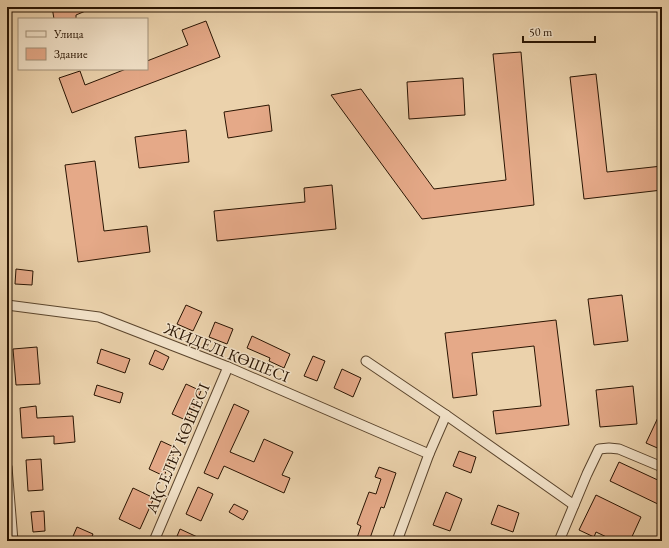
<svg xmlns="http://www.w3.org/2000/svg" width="669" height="548" viewBox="0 0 669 548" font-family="'EB Garamond',serif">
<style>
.building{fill:#e5a988;stroke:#291402}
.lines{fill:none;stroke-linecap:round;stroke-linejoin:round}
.street-casing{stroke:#5a442c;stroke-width:11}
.street{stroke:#f2e2c9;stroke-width:9}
.labels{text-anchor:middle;stroke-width:3;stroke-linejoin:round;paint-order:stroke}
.street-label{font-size:16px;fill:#291402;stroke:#f2e2c9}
</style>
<rect width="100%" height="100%" fill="#ebd2ac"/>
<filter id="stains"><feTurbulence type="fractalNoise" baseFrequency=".005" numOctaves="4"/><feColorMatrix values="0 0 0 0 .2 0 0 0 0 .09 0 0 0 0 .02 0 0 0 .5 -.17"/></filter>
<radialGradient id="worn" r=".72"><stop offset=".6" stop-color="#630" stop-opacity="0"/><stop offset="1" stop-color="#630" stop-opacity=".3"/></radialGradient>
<g class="building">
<path d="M52 7H95L76 15V19H54Z"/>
<path d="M206 21 220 57 72 113 59 78 80 71 85 85 126 69H147V61L188 45 182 30Z"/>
<path d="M521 52 534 205 422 219 331 95 361 89 434 189 506 180 493 54Z"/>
<path d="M596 74 607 172 662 166V190L584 199 570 77Z"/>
<path d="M463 78 465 115 409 119 407 82Z"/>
<path d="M269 105 272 131 228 138 224 112Z"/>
<path d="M186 130 189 162 139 168 135 137Z"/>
<path d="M95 161 104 231 147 226 150 252 78 262 65 165Z"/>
<path d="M332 185 336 229 217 241 214 211 305 202 304 188Z"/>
<path d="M16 269 33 271 32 285 15 284Z"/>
<path d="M622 295 628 341 594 345 588 299Z"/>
<path d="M186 305 202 312 193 331 177 324Z"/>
<path d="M556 320 569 425 496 434 493 411 541 406 534 346 472 353 477 395 453 398 445 333Z"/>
<path d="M215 322 233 329 227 344 209 337Z"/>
<path d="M252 336 290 354 284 368 269 361 270 358 247 348Z"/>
<path d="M37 347 40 384 16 385 13 349Z"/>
<path d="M101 349 130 359 125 373 97 363Z"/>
<path d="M155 350 169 357 163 370 149 364Z"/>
<path d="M313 356 325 361 317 381 304 376Z"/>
<path d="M342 369 361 378 353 397 334 388Z"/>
<path d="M186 384 201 391 188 421 172 414Z"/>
<path d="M97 385 123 393 120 403 94 395Z"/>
<path d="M633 386 637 424 600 427 596 390Z"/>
<path d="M234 404 249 411 230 452 254 462 264 439 293 452 282 475 290 478 284 493 224 466 218 479 204 473Z"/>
<path d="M36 406 37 418 73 416 75 442 54 444V436L22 438 20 408Z"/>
<path d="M662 409V450L646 443Z"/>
<path d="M161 441 176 448 164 476 149 469Z"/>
<path d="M459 451 476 457 471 473 453 466Z"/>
<path d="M41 459 43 490 28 491 26 460Z"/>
<path d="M619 462 662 482V506L610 481Z"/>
<path d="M379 467 396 473 384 508 381 507 369 541H356L361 526 357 524 369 492 376 494 381 479 375 477Z"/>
<path d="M198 487 213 494 201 521 186 514Z"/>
<path d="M133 488 154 498 140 529 119 519Z"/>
<path d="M446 492 462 499 450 531 433 525Z"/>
<path d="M596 495 641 517 630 541H615L596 532 594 537 579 530Z"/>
<path d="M234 504 248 511 243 520 229 512Z"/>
<path d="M498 505 519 513 513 532 491 524Z"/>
<path d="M44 511 45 531 33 532 31 512Z"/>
<path d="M77 527 93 534 90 541H71Z"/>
<path d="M180 529 206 541H175Z"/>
</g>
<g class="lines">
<g class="street-casing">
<g id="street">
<path d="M7 305 99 317 228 367 429 454"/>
<path d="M366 361 446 415 574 505"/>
<path d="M7 467 13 541"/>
<path d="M154 541 228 367"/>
<path d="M397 541 429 454 446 415"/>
<path d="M559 541 587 474 599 449 609 448 619 449 662 467"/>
</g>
</g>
<use href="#street" class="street"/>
</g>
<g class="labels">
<g class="street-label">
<text transform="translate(227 352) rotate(22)" y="6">ЖИДЕЛІ КӨШЕСІ</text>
<text transform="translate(177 448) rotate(-67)" y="6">АҚСЕЛЕУ КӨШЕСІ</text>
</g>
</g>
<rect width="669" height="548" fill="none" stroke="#ebd2ac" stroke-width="24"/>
<rect x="8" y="8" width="653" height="532" fill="none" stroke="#291402" stroke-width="2"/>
<rect x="12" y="12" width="645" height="524" fill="none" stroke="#291402"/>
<rect x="18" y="18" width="130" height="52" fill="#f2e2c9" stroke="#a29079"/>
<rect x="26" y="31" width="20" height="6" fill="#f2e2c9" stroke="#a29079"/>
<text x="54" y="38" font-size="12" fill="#291402">Улица</text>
<rect x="26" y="48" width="20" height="12" fill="#e5a988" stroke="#a29079"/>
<text x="54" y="58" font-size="12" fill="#291402">Здание</text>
<path d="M523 36v6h72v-6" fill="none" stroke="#291402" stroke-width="2"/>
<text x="529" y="36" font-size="12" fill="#291402" stroke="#f2e2c9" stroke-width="3" paint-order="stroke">50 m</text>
<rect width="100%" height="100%" filter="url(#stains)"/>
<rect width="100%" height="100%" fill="url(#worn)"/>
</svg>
